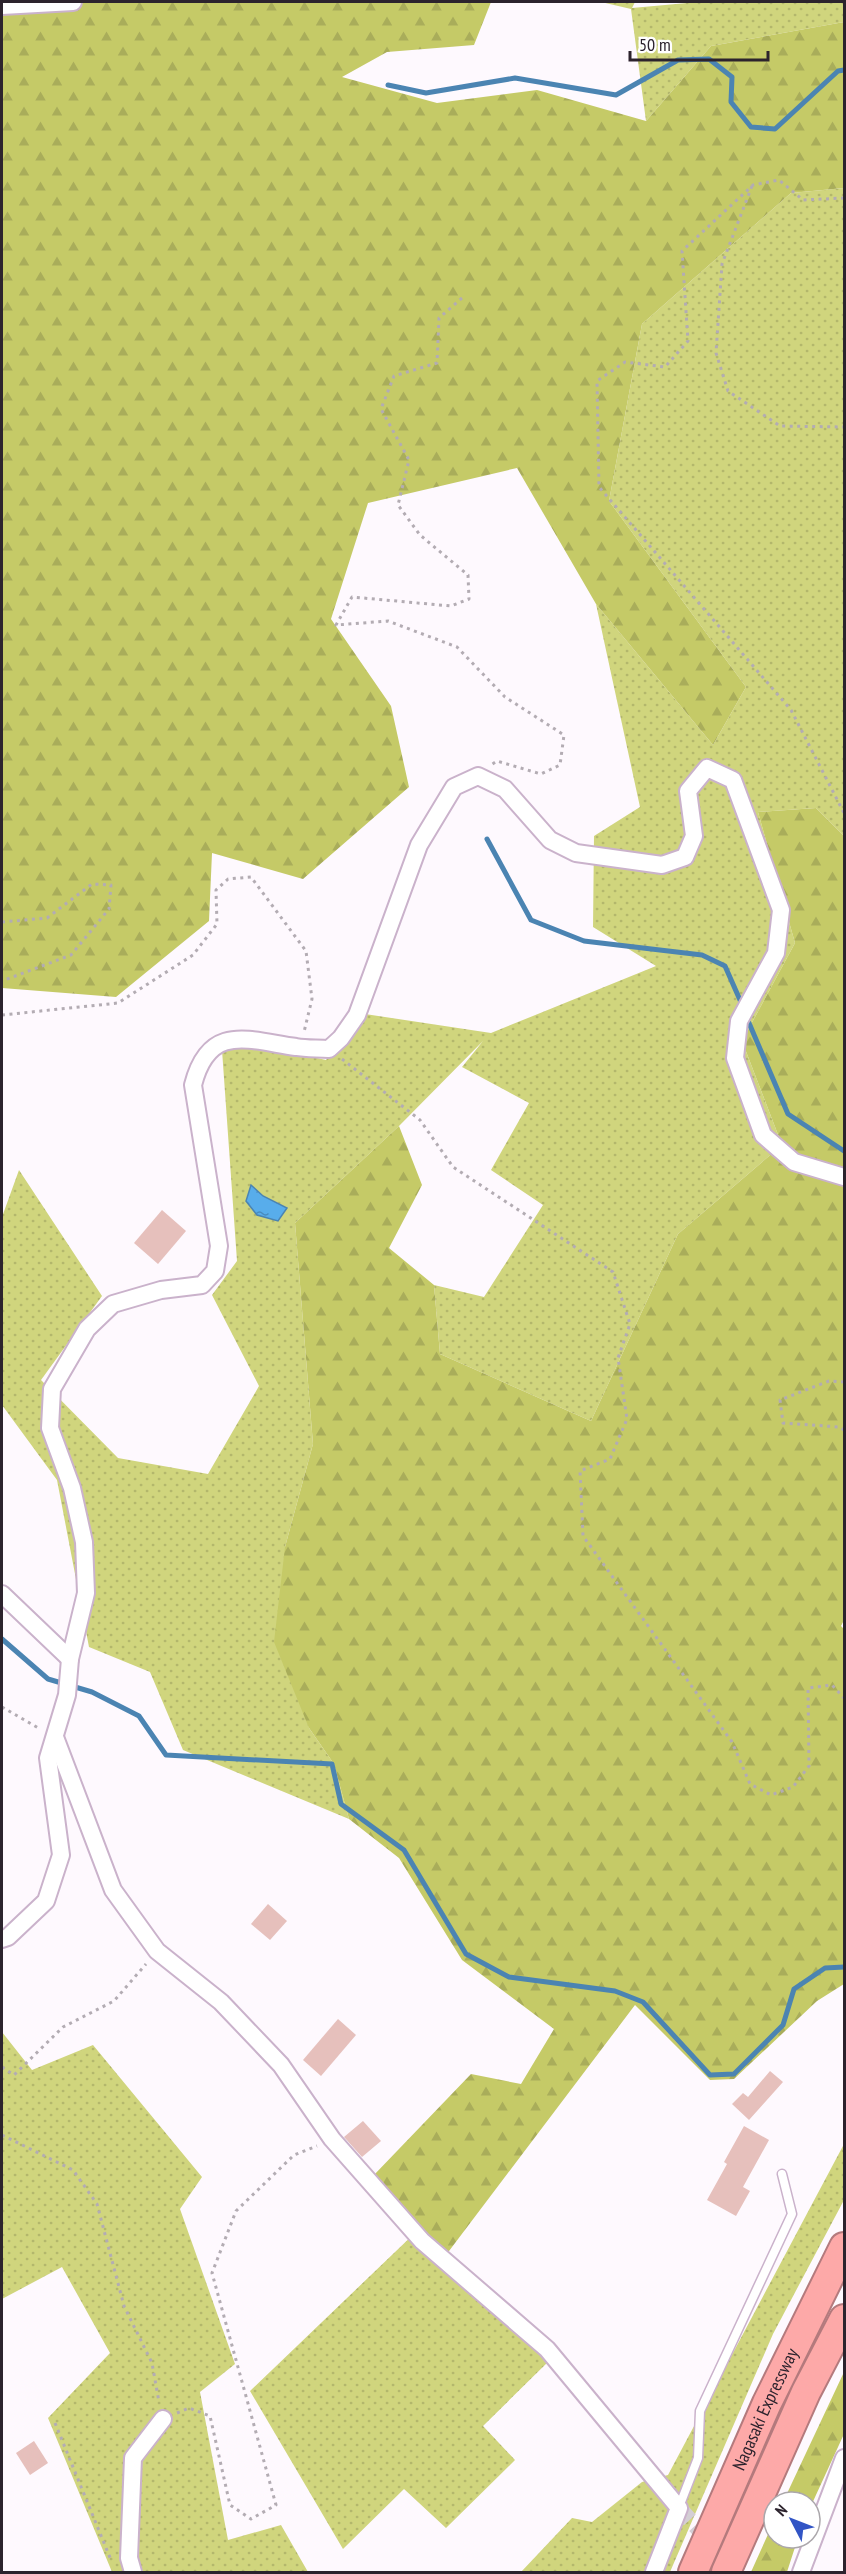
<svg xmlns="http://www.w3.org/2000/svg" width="846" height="2574" viewBox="0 0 846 2574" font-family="'PT Sans Narrow',sans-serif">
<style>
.grass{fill:url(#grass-dots)}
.forest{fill:url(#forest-firs)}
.water{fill:url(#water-ripples);stroke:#4b84b2;stroke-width:1.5}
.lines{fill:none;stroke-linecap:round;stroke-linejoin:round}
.stream{stroke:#4b84b2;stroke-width:5}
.building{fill:#e6c0bc}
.street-tunnel{stroke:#d4ced4;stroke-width:16;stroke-dasharray:16 8;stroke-linecap:butt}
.lane-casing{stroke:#cab2cb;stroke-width:11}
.street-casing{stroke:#cab2cb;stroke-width:20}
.highway-casing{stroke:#b47a7d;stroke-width:32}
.path{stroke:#b3acb3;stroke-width:3;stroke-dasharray:3 4.5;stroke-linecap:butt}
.lane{stroke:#fff;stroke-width:8}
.street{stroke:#fff;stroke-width:16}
.highway{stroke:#fda9a8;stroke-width:28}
.labels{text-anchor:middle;stroke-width:4.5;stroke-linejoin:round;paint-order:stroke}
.street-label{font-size:18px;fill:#2c232d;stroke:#fff}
</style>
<defs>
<pattern id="grass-dots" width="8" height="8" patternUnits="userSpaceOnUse" patternTransform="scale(1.5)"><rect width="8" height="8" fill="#d0d57d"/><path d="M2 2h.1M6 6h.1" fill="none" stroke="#b3b76c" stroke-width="1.8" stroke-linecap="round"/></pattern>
<pattern id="forest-firs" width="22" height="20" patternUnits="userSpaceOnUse" patternTransform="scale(1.5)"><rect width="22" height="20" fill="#c5ca67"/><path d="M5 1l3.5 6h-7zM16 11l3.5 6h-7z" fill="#a9ad5a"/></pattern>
<pattern id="water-ripples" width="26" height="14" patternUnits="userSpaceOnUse" patternTransform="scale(1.5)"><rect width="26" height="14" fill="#58adeb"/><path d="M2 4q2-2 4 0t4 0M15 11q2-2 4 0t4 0" fill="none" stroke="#498cbf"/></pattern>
</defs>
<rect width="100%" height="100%" fill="#fef9fe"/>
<g class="grass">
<path d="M601 2H635L632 8 698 2H844V22L711 46 646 121 631 9Z"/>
<path d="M844 188V836L816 808 758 812 795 943 742 1041 782 1145 678 1234 591 1421 440 1354 434 1285 484 1297 543 1205 491 1170 529 1103 462 1067 483 1041 399 1126 295 1223 313 1444 285 1547 309 1728 334 1764 349 1819 183 1750 150 1672 89 1647 57 1480 2 1405V1217L19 1170 102 1296 41 1380 118 1458 208 1474 259 1386 212 1295 237 1261 221 1036 326 1060 365 1014 491 1033 656 966 593 927 594 836 640 807 596 604 713 745 746 687 609 501 642 324 791 193Z"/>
<path d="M2 2032 32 2070 93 2045 202 2177 180 2209 235 2364 200 2392 228 2540 281 2525 308 2572H112L48 2418 110 2353 62 2267 2 2299Z"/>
<path d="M844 2144V2200L773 2334 670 2572H521L572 2518 592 2522 642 2482 668 2475Z"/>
<path d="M418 2230 551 2359 483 2426 515 2460 446 2528 404 2489 343 2549 250 2391Z"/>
</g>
<g class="forest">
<path d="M2 2H491L474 45 387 52 342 77 437 103 537 90 646 121 711 46 844 22V188L791 193 642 324 609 501 746 687 713 745 596 604 517 468 368 503 331 619 391 706 409 787 303 879 212 853 209 921 116 997 2 988Z"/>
<path d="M816 808 844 836V1620L841 1626 844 1629V1984L817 2001 734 2079 710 2080 635 2005 446 2255 373 2176 471 2074 521 2084 554 2029 462 1960 399 1858 349 1819 334 1764 309 1728 274 1642 285 1547 313 1444 295 1223 399 1126 422 1185 389 1248 434 1285 440 1354 591 1421 678 1234 782 1145 742 1041 795 943 758 812Z"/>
<path d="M844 2372V2434L810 2508V2502H783Z"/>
<path d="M774 2521V2538H798L787 2572H751Z"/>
</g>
<path class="water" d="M251 1185 263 1196 287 1208 278 1221 257 1215 246 1201Z"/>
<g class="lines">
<g class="stream">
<path d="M388 85 426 93 515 78 616 95 678 60 709 59 732 77 731 102 751 127 775 129 838 71 844 70"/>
<path d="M487 839 531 920 584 941 702 955 725 966 740 1000"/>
<path d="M749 1023 788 1114 844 1151"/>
<path d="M2 1639 48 1679 92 1692 139 1716 166 1755 332 1764 341 1804 404 1850 466 1954 509 1977 615 1991 643 2002 710 2075 734 2074 783 2025 794 1989 825 1968 844 1967"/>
</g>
</g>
<g class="building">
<path d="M162 1210 186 1231 158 1264 134 1243Z"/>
<path d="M268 1904 287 1921 270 1940 251 1924Z"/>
<path d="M338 2019 356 2035 321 2076 303 2060Z"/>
<path d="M770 2071 783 2082 749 2120 732 2104 743 2093 748 2097Z"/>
<path d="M363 2121 381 2141 362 2157 344 2137Z"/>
<path d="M744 2126 769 2140 743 2187 750 2191 736 2216 707 2200 727 2164 724 2162Z"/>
<path d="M34 2441 48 2463 30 2475 16 2453Z"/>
</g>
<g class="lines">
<path class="street-tunnel" d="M679 2508 711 2543"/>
<g class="lane-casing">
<path id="lane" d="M679 2507 698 2458 700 2411 792 2214 782 2174"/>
</g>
<g class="street-casing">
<g id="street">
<path d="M2 6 73 2"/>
<path d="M2 1594 70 1659"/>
<path d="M55 1737 113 1890 157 1951 221 2002 281 2065 332 2139 422 2241 547 2349 679 2508 654 2572"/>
<path d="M2 1939 8 1937 46 1901 61 1855 48 1758 67 1695 70 1659 86 1593 84 1542 72 1488 50 1428 52 1389 87 1329 113 1304 161 1290 202 1285 215 1271 219 1246 193 1085C209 1023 247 1040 296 1047 307 1049 318 1048 329 1049L341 1038 357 1015 419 845 454 787 478 776 505 789 550 840 576 853 662 865 685 857 694 836 688 791 707 768 733 780 781 910 776 953 739 1021 735 1058 763 1135 794 1162 844 1177"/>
<path d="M133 2572 129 2558 133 2458 163 2419"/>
<path d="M801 2572 844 2458"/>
</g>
</g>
<g class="highway-casing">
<g id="highway">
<path id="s1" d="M693 2572 767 2403 844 2247"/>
<path d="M726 2572 806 2392 844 2319"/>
</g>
</g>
<g class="path">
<path d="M752 186 722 264 716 353 728 391 780 426 844 427"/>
<path d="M844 198 803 200 779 180 753 185 682 251 688 341 665 367 625 362 597 381 599 487 791 710 844 813"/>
<path d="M462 298 439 318 437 363 394 376 381 409 409 460 398 505 420 535 468 575 469 599 451 606 352 597 336 625 388 621 457 647 505 697 564 735 560 765 541 774 497 761 491 765"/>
<path d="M2 922 47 918 92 884 111 885 109 909 71 955 2 981"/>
<path d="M2 1015 118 1003 193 955 217 924 216 890 228 879 251 877 306 951 312 999 304 1032"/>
<path d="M342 1059 420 1120 453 1167 613 1272 630 1324 618 1358 627 1419 610 1459 580 1471 583 1536 732 1742 750 1784 771 1795 793 1787 809 1766 808 1688 832 1685 844 1698"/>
<path d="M844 1382 829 1381 780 1400 783 1423 839 1427 844 1430"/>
<path d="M2 1707 40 1729"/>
<path d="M2 2067 14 2075 63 2027 114 2001 146 1964"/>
<path d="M2 2135 73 2170 97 2204 124 2306 152 2363 159 2402"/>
<path d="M177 2413 189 2408 210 2416 230 2505 251 2519 276 2505 212 2273 236 2211 294 2155 317 2146"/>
<path d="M55 2423 111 2560"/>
</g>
<use href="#lane" class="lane"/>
<use href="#street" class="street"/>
<use href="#highway" class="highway"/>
</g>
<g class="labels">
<g class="street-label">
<text dy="6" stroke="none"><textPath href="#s1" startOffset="178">Nagasaki Expressway</textPath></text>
</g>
</g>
<rect width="846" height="2574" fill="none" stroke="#2c232d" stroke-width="6"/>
<g transform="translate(792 2520) rotate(312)"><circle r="28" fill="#ffffff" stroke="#aba7ab" stroke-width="1.5"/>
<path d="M0-4.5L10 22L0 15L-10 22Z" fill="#3255c5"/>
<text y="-9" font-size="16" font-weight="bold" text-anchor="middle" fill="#2c232d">N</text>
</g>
<path d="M630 51v9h138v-9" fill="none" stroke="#2c232d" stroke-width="3"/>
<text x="639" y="51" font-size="18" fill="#2c232d" stroke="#ffffff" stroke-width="4.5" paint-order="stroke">50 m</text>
</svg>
